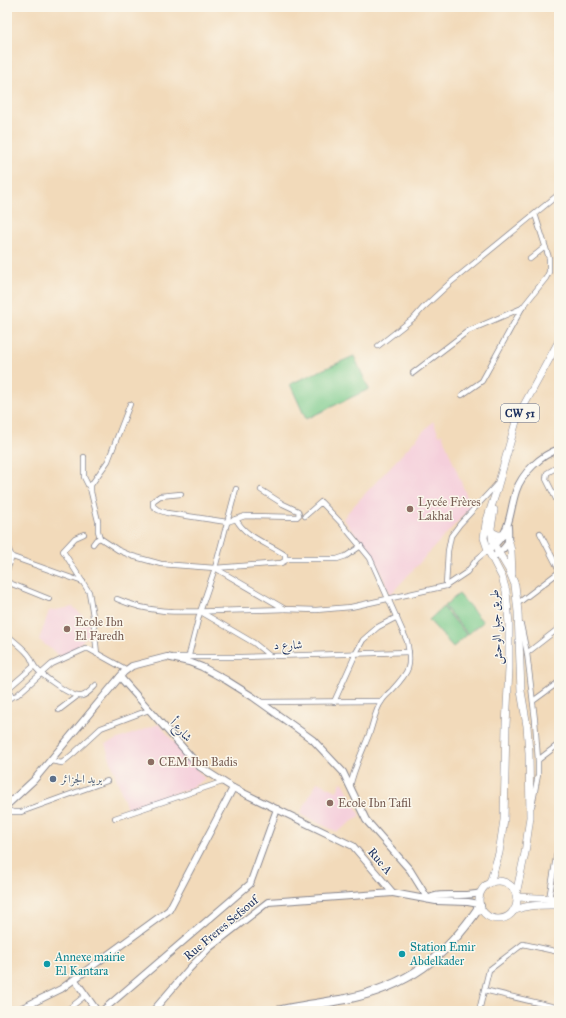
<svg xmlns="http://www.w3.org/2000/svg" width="566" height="1018" viewBox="0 0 566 1018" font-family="'IM FELL Great Primer',Amiri,serif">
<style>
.built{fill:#f5cfdb}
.green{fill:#7aca8b;stroke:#4a7c74}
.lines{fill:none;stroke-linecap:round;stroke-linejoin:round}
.street-casing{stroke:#86848c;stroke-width:6}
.secondary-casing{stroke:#86848c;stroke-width:8}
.primary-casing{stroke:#86848c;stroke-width:8}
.highway-casing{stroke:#86848c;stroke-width:10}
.street{stroke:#fff;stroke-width:4.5}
.secondary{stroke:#fff;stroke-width:6}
.primary{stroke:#fff;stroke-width:7}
.highway{stroke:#fff;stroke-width:8}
.education-dot{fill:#8d6e63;stroke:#fbf7ec;stroke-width:1.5}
.service-dot{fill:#5c6f8a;stroke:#fbf7ec;stroke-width:1.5}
.culture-dot{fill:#0f9aa8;stroke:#fbf7ec;stroke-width:1.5}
.labels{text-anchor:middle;stroke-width:3;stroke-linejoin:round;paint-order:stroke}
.shield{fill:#fbf7ec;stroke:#5e6b89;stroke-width:1}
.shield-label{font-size:11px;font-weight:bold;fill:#1b2f5e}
.education-label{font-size:12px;fill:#785e54;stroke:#fbf7ec;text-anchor:start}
.street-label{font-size:12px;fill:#1b2f5e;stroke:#fbf7ec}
.service-label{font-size:12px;fill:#4e5e75;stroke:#fbf7ec;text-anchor:start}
.culture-label{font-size:12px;fill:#0d838f;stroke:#fbf7ec;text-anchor:start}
</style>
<rect width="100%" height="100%" fill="#fbf7ec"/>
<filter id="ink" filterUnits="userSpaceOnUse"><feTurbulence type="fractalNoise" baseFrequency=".025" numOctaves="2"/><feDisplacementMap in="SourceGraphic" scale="8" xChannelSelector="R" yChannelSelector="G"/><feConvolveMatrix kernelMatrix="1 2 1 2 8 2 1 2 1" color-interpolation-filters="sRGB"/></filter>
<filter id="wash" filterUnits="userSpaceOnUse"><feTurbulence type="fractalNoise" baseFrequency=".012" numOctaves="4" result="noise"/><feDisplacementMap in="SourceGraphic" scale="16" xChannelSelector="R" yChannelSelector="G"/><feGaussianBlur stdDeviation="0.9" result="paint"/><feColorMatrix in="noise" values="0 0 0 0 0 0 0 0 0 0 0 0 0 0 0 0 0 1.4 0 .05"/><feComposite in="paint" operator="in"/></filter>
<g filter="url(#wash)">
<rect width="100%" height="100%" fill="#f2daba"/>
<g class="built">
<path d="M433 421 439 435 442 434 469 502 472 506 390 595 376 561 370 552 343 519 348 512Z"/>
<path d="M73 607 89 621 92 637 85 638 70 654 60 656 39 640 49 611Z"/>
<path d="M159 724 205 779 191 788 127 809 105 744Z"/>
<path d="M317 782 337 791 341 782 344 784 360 816 337 832 300 814Z"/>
</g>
<g class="green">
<path d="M354 356 369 389 306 419 290 384Z"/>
<path d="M459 594 483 622 468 634 444 606Z"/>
<path d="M443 607 467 635 453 647 429 620Z"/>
</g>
</g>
<g filter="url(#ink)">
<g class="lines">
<g class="street-casing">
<g id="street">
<path d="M530 259 545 247"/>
<path d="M378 346 415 317 423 308 450 283 559 194"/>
<path d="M413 373 468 331 522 308"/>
<path d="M462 395 482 381 522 308 546 278 549 272V258L535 214"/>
<path d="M130 404 108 461 91 485V492L98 521V531L100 538 118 550 132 556 161 564 215 568 281 563 285 561V555C269 544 245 537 236 519"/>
<path d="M84 457V477L91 491"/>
<path d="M559 466 547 473 546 479 559 505"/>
<path d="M181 494 160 496 153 501V506L158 510 167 513 227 522 245 516 297 517 299 515 298 511 283 504 261 490"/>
<path d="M305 516 321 502 342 524 370 558 407 641C412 666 410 671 392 690 389 693 384 697 382 701 376 708 373 723 370 732 363 751 354 767 350 787"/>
<path d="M540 533 559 570"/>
<path d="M84 534 75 538 63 551 89 592 93 616 97 654"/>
<path d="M93 544 96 540 100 538"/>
<path d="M7 546 12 557 7 570"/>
<path d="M7 555 83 582"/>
<path d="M286 559H337L346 556 361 546"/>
<path d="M215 568 285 609 316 610 351 607 446 586 467 572 477 559 488 550"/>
<path d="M7 582 49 599"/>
<path d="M446 586 448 551 451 536 460 524 497 484"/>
<path d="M117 599C151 614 181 612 217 611 240 610 263 610 285 609"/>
<path d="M517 604 559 572"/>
<path d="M201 612 254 643 270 656"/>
<path d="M521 625 527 653 535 720 538 760V775L532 806"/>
<path d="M7 635C14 641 22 647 28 654 32 658 32 663 35 667 41 675 73 699 82 696 87 695 92 689 96 685"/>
<path d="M527 653 559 628"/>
<path d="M173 657H241L409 652"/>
<path d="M188 659 200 612 215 568 236 489"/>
<path d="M12 697 9 690 11 686 34 666"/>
<path d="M7 699 17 695 52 664 85 649H89L127 670"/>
<path d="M533 701 559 682"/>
<path d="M260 702 381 701"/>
<path d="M334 702 357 651 363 640 378 627 397 617"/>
<path d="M59 710 76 697"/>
<path d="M538 760 559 744"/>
<path d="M51 761 62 763 74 753 101 728 149 710"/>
<path d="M7 810 13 812H21L107 781"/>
<path d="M115 818 222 782"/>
<path d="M549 899 559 840"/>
<path d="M484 990 559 1008"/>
<path d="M66 1011 86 995"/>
<path d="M479 1011 489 970 523 944 559 952"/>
</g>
</g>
<g class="secondary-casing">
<g id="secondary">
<path d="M488 550C512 533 508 516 516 491 522 473 541 455 559 449"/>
<path d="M496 555C509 545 509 543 508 527"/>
<path d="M120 677 200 767 233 788 353 846 393 893 436 901 468 902 479 904"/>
<path d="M7 805 34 780 124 672 132 666 167 657 189 662 202 667 226 680 253 697 295 727 313 740 343 772 366 820 410 870 428 899"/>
<path d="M428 899C440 891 464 898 480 893"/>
<path d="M75 980 97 1011"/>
<path d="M16 1011 61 989 169 910 233 788"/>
<path d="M102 1011 250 884 277 809"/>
<path d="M153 1011 189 969 209 948 268 902 393 893"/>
</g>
</g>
<g class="primary-casing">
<g id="primary">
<path d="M494 510 491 528 493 543 509 570 515 585 518 612 521 691 527 726 529 753 530 817 525 853 516 894"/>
<path d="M491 532 498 535H504"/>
<path d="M509 542 511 551 512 574"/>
<circle cx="498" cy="900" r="19"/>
<path d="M490 883 499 853 504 820 506 725 509 669V624L506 591 502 577 488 550 484 538 486 523 496 492 517 418 559 341"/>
<path d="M516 897 559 899"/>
<path d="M513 911C528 904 542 905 559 905"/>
</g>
</g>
<g class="highway-casing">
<path id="highway" d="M277 1011C300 1006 323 1003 346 999 408 986 445 958 480 906"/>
</g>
<use href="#street" class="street"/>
<use href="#secondary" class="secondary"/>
<use href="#primary" class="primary"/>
<use href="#highway" class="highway"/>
</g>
</g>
<g class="education-dot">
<circle cx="410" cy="509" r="4"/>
<circle cx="67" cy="629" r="4"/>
<circle cx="151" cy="762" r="4"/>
<circle cx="330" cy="803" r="4"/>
</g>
<circle class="service-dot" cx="53" cy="779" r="4"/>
<g class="culture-dot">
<circle cx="402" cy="954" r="4"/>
<circle cx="47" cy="964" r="4"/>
</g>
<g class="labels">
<rect class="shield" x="501" y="404" width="38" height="18" rx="3"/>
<g class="shield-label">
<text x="520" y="417">CW 51</text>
</g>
<g class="education-label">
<text x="418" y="506">Lycée Frères<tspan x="418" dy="14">Lakhal</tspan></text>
<text x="75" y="626">Ecole Ibn<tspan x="75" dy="14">El Faredh</tspan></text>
<text x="159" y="766">CEM Ibn Badis</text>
<text x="338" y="807">Ecole Ibn Tafil</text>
</g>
<g class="street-label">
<text transform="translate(496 627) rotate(-93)" y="4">طريق جبل الوحش</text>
<text transform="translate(288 645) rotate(-1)" y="4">شارع د</text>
<text transform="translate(181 730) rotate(48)" y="4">شارع أ</text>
<text transform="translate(380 861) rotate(50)" y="4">Rue A</text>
<text transform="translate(221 928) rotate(-40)" y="4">Rue Freres Sefsouf</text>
</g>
<g class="service-label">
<text x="61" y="783">بريد الجزائر</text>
</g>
<g class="culture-label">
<text x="410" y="951">Station Emir<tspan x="410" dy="14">Abdelkader</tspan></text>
<text x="55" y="961">Annexe mairie<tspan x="55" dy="14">El Kantara</tspan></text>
</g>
</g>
<rect width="566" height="1018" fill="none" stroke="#fbf7ec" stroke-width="24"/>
</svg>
